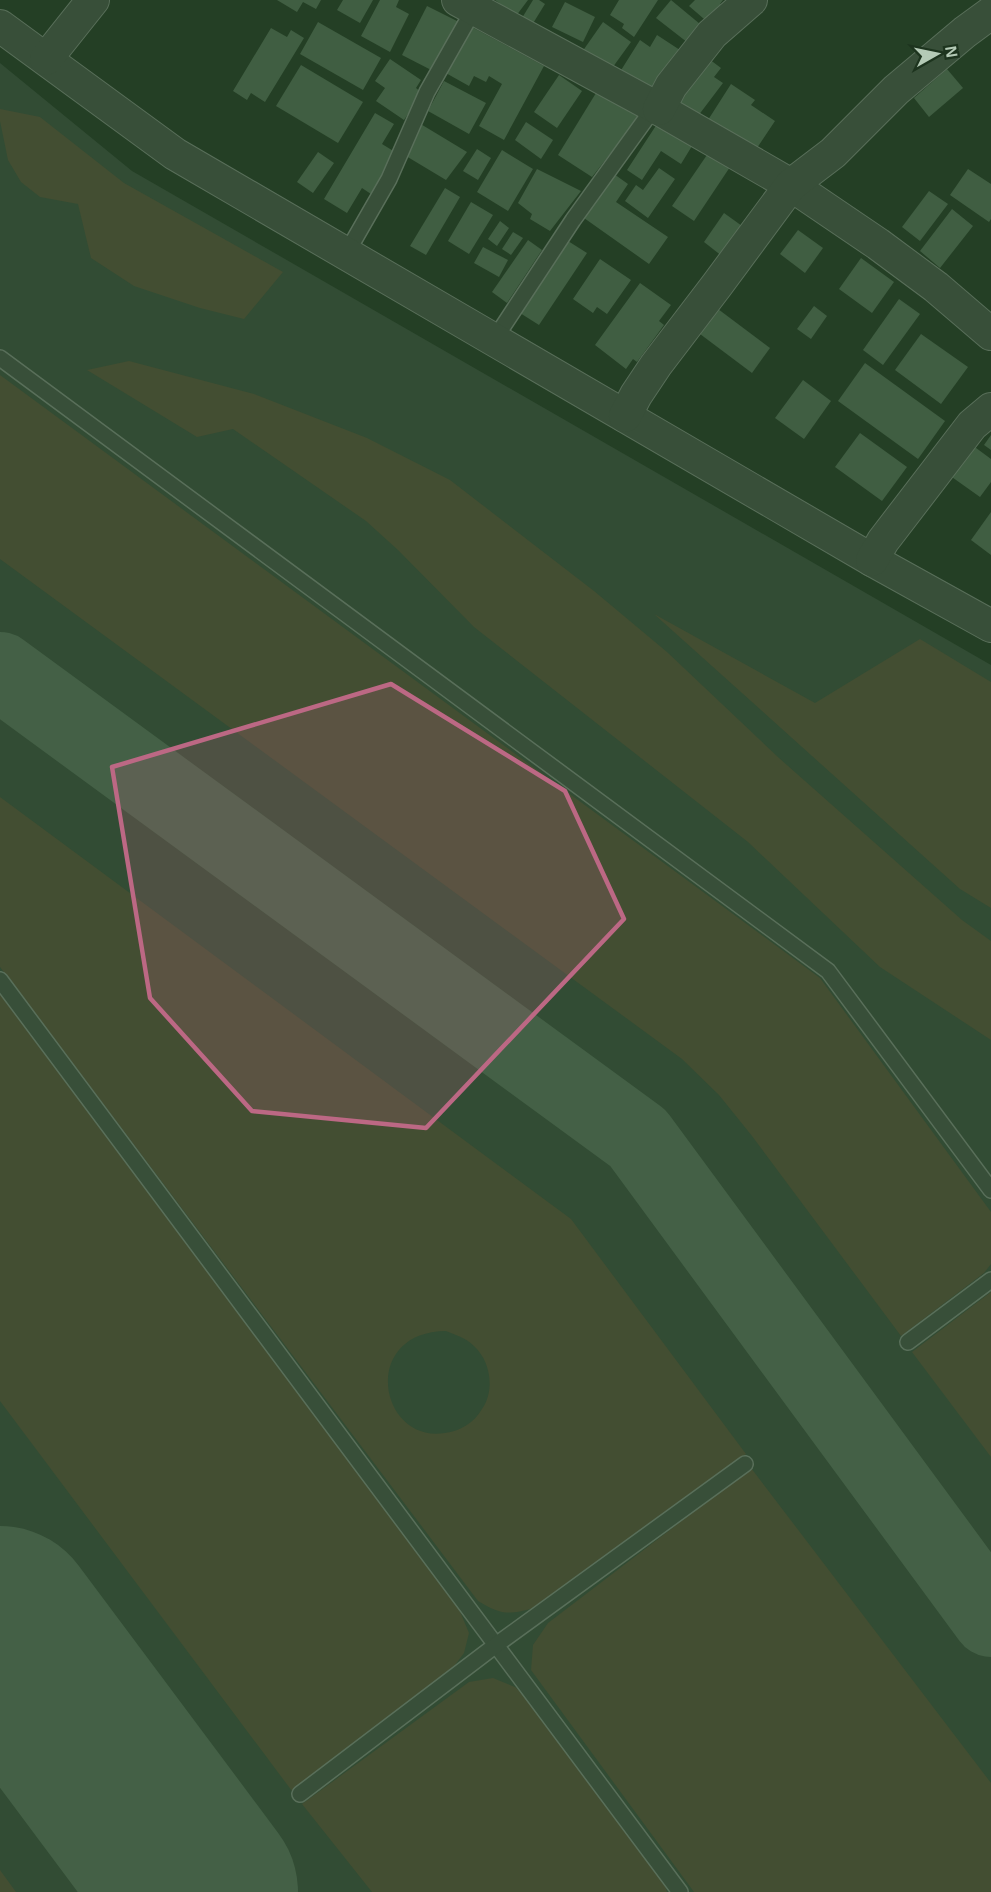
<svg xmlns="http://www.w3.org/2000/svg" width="991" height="1892" viewBox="0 0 991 1892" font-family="Arial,sans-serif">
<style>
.airport{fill:#324c34}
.green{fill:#434e32;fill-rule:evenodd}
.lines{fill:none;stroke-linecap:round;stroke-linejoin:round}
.taxiway{stroke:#446046;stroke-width:78}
.runway{stroke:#446046;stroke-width:196}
.building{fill:#405e42}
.lane-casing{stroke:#596f5a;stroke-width:18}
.street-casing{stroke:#596f5a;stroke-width:34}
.lane{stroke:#384f39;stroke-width:15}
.street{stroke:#384f39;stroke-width:32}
.marked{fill:#bc6884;fill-opacity:0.2;stroke:#bc6884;stroke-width:4.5;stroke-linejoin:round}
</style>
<rect width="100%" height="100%" fill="#243f25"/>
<path class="airport" d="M0 63 132 171 991 665V1892H0Z"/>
<g class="green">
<path d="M0 109 40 117 124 183 283 272 244 319 200 308 134 286 91 258 78 204 40 197 21 182 8 160 0 121Z"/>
<path d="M129 361 254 394 367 438 450 480 594 591 667 652 779 758 962 920 991 941V1040L880 967 748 842 474 627 398 550 366 521 233 429 197 437 87 370Z"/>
<path d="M0 375 820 978 991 1212V1264L984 1273 901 1336 752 1136 719 1095 682 1059 0 559Z"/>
<path d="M654 614 815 703 920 639 991 682V908L960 889Z"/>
<path d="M0 797 571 1219 746 1454 534 1608C508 1615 501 1615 478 1601L0 967ZM446 1331C456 1335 466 1338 474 1346 491 1362 495 1390 482 1409 474 1423 460 1431 445 1433 379 1444 359 1332 446 1331Z"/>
<path d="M0 989 459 1609 469 1633 464 1653 452 1669 292 1791 0 1401Z"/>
<path d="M991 1292V1457L912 1352Z"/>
<path d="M751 1468 991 1783V1892H694L531 1670 533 1645 548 1623Z"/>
<path d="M493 1678 515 1687 537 1707 663 1879 667 1892H372L302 1804 469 1682Z"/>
<path d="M0 1870 16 1892H0Z"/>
</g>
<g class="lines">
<path class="taxiway" d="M0 671 638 1138 991 1618"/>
<path class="runway" d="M0 1624 200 1892"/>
</g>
<g class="building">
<path d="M277 0H321L316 9 303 2 297 12Z"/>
<path d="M343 0H373L360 23 337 10Z"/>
<path d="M380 0H399L396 7 409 14 390 52 361 36Z"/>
<path d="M495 0H528L516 16Z"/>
<path d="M533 0H539L545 4 532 25 522 18Z"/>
<path d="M619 0H658L634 37 622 28 624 24 610 15Z"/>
<path d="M671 0 706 29 692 46 656 18Z"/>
<path d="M695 0H723L720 4 725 9 711 25 689 6Z"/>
<path d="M565 2 595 17 583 42 552 27Z"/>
<path d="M427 6 459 22 435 72 402 55Z"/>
<path d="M318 22 381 58 363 90 300 54Z"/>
<path d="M603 22 631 42 610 71 582 52Z"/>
<path d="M470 26 544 66 504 140 479 126 502 84 489 76 486 82 474 76 469 86 444 72Z"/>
<path d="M271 28 287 37 291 30 304 38 265 102 251 93 247 100 233 91Z"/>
<path d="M657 35 683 52 653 98 618 75 640 40 650 47Z"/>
<path d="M390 59 421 80 416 88 422 93 404 120 376 101 385 88 375 81Z"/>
<path d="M709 59 721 68 714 77 723 83 698 116 678 100Z"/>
<path d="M301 65 363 102 338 143 276 106Z"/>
<path d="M947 69 963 88 929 117 914 98Z"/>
<path d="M559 75 582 91 557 128 534 112Z"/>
<path d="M444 81 486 103 469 134 428 111Z"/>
<path d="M731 84 755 100 751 105 775 121 755 151 708 120Z"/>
<path d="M596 93 639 117 592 177 558 155Z"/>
<path d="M375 113 394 124 382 144 395 152 371 194 362 188 347 213 324 199Z"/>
<path d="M526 122 553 140 541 159 515 140Z"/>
<path d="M419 123 467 152 446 180 406 156Z"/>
<path d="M657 124 692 146 681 164 661 151 642 180 627 170Z"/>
<path d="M477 149 491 158 478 180 463 171Z"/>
<path d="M502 150 533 169 508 211 477 192Z"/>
<path d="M318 152 334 163 313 193 297 182Z"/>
<path d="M709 152 730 167 694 221 672 206Z"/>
<path d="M659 168 675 179 648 218 625 201 636 185 643 190Z"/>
<path d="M537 169 581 191 550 231 530 219 532 214 518 203Z"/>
<path d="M968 169 991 184V219L989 222 950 195Z"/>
<path d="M614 174 628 184 616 202 668 237 649 264 584 218Z"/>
<path d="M445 188 460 197 426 255 410 246Z"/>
<path d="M929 191 948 204 920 241 902 227Z"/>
<path d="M471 202 493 215 469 254 448 241Z"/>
<path d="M952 209 973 226 940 268 920 251Z"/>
<path d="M724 213 749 231 727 260 704 242Z"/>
<path d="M500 221 509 228 497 246 488 239Z"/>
<path d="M798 230 823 248 805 273 780 254Z"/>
<path d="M513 232 523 238 511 255 502 249Z"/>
<path d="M528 240 542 250 507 303 492 292Z"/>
<path d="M568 241 587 253 539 325 520 313Z"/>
<path d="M483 247 508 260 499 277 474 263Z"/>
<path d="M861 258 894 282 872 313 839 289Z"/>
<path d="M600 259 631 280 607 314 597 307 593 313 573 299Z"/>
<path d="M640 283 671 305 659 321 664 325 637 362 633 359 626 369 595 345Z"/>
<path d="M899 299 920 314 883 365 863 350Z"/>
<path d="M814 306 827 316 811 339 797 329Z"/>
<path d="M718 309 770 348 752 373 700 334Z"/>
<path d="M921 334 968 367 941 404 895 370Z"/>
<path d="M865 363 945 421 918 459 838 401Z"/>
<path d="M803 380 831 401 804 439 775 418Z"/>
<path d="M860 433 907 467 882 501 835 467Z"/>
<path d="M991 435V450L984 445Z"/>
<path d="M972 445 991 459V482L980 497 949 475Z"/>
<path d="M991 512V555L971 540Z"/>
</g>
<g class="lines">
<g class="lane-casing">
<g id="lane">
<path d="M346 254 389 179 427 92 474 9"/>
<path d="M494 340 573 220 648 116 659 109"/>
<path d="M0 358 828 971 991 1190"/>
<path d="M0 980 680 1892"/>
<path d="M908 1342 991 1280"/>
<path d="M300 1794 496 1645 745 1464"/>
</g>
</g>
<g class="street-casing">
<g id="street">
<path d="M458 0 659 109 791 185 878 244 936 287 991 334"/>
<path d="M0 26 175 154 872 560 991 626"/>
<path d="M46 59 93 0"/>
<path d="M659 109 671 86 712 34 751 0"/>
<path d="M625 416 636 395 656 365 717 285 791 185 833 153 896 90 965 32 991 13"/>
<path d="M872 560 883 541 972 425 991 409"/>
</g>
</g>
<use href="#lane" class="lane"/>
<use href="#street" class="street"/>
</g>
<path class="marked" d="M391 684 565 791 624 919 426 1128 252 1111 150 998 112 767Z"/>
<g transform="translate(937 54) rotate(81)" stroke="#1d341e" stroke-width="4.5" paint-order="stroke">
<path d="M0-4.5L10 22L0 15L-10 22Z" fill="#b4cab6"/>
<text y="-9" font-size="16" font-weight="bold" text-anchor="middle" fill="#b4cab6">N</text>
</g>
</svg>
